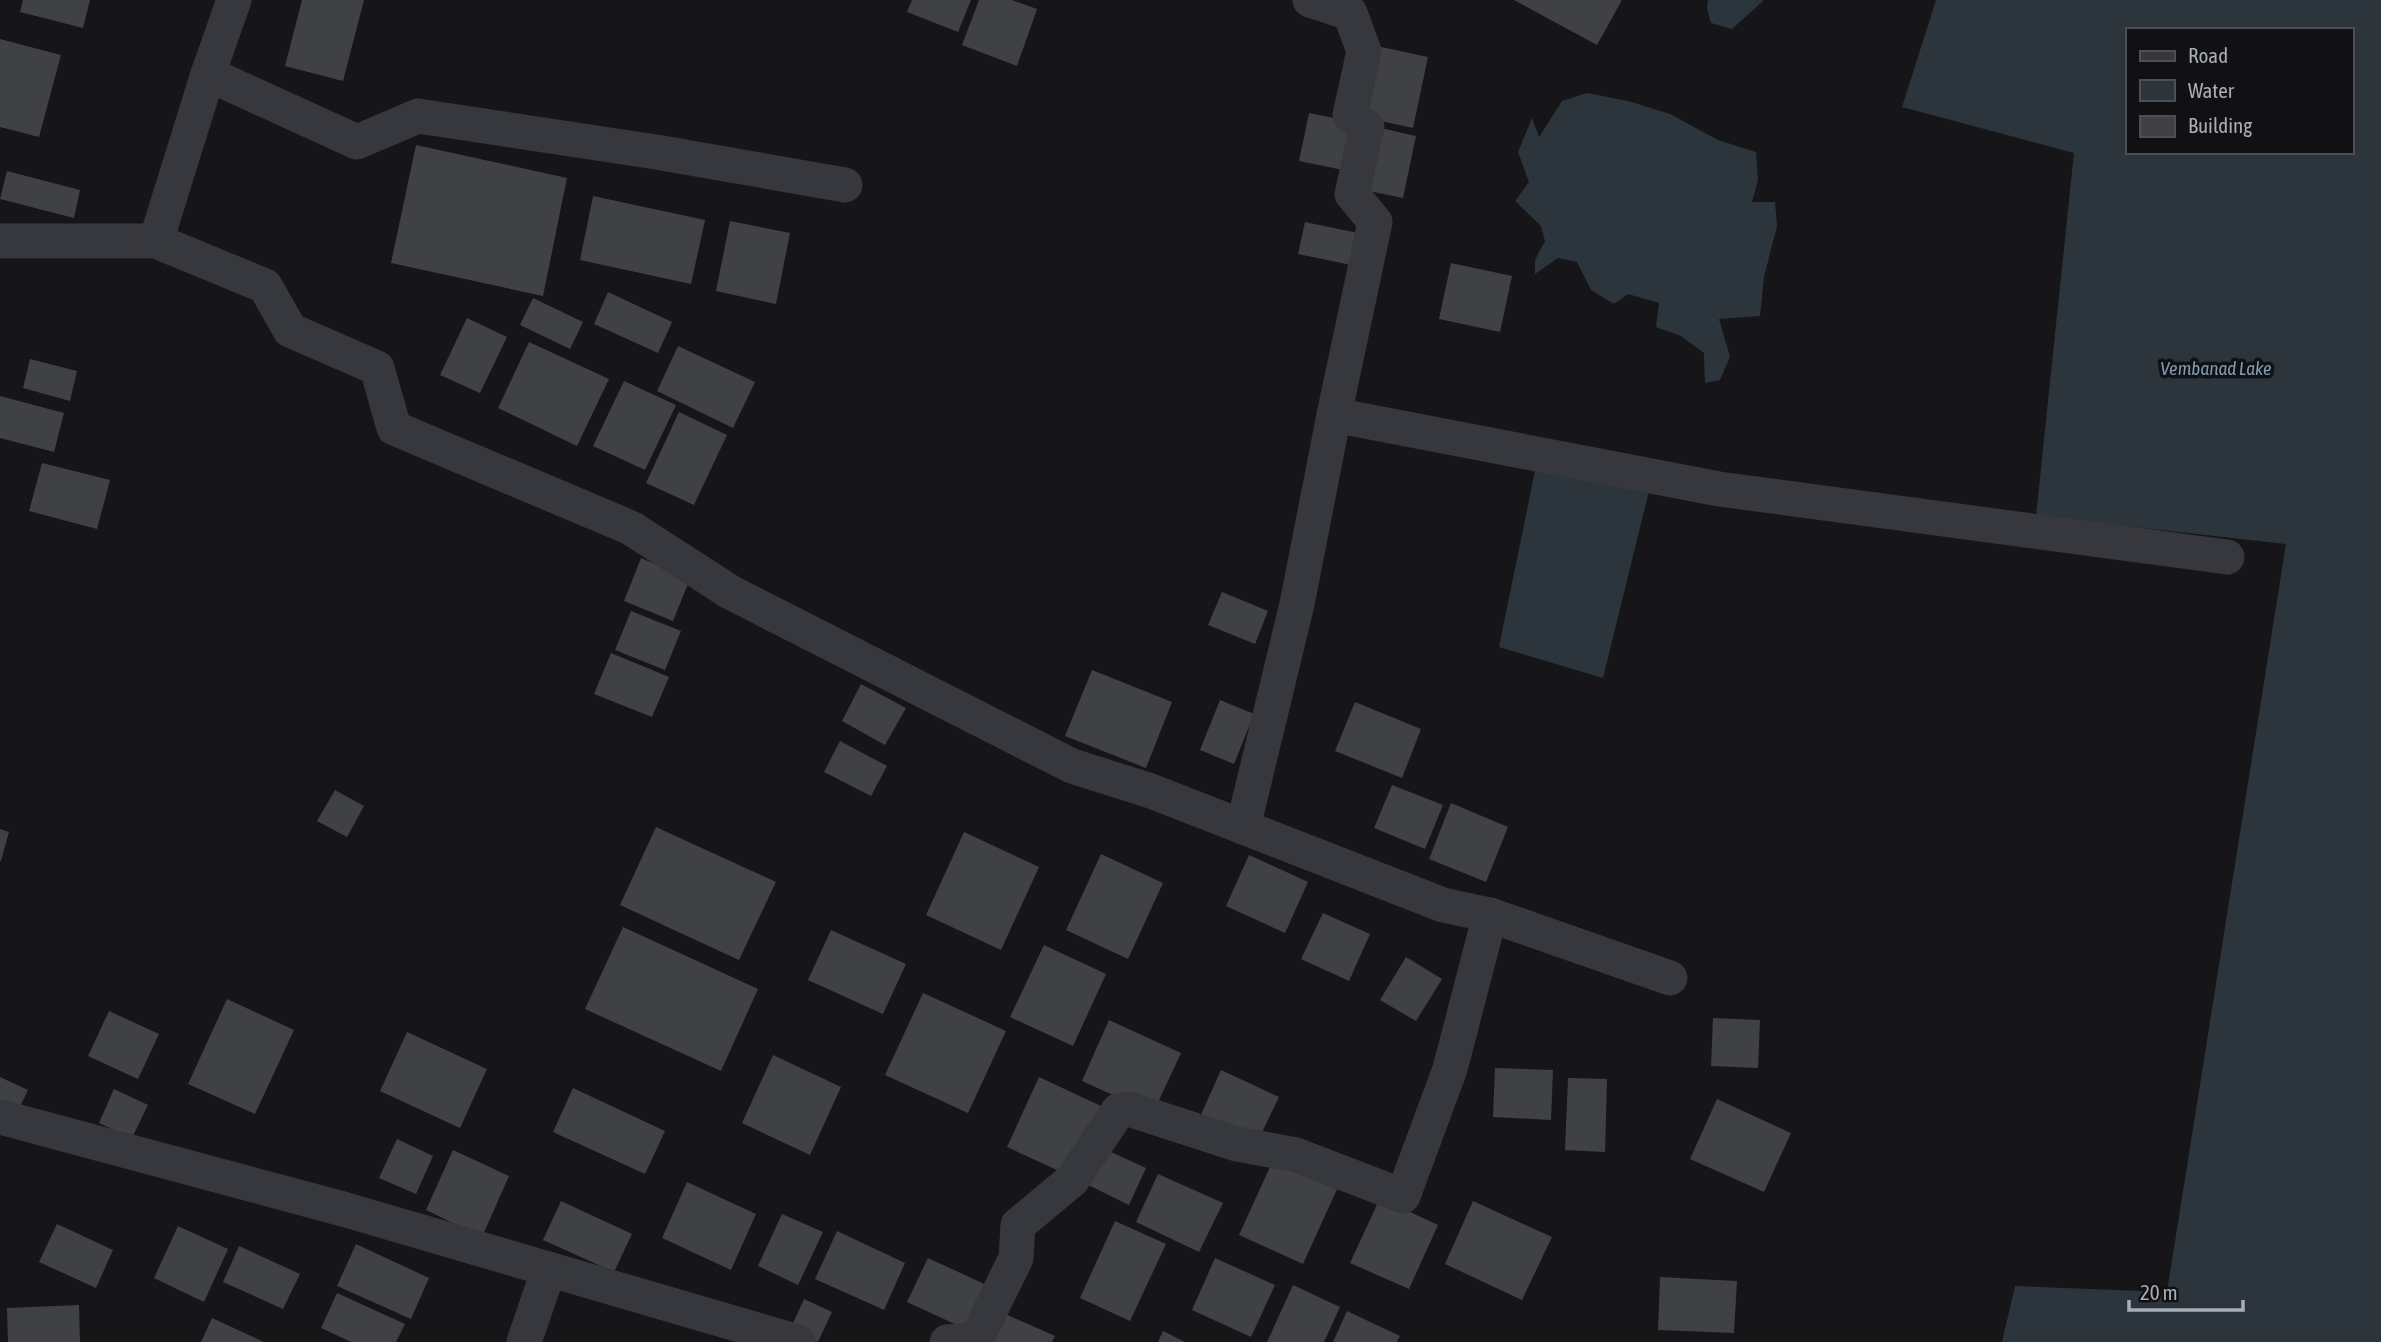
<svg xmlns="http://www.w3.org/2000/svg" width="2381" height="1342" viewBox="0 0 2381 1342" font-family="'Asap Condensed',sans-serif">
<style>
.water{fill:#2c353c;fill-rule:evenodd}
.building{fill:#404145}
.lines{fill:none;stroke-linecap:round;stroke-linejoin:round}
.minor{stroke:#37383d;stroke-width:35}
.labels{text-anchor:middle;stroke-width:7;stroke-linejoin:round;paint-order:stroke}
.water-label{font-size:19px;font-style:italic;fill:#7f9bb3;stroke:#111113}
</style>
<rect width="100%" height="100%" fill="#161618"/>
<g class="water">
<path d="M1708 0H1763V1L1732 29 1711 23 1707 9Z"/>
<path d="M1936 0H2381V1342H2002L2015 1286 2167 1292 2286 544 2036 516 2074 153 1902 107ZM2127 30H2351V152H2127Z"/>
<path d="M1587 93 1628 101 1670 114 1718 140 1756 152 1758 180 1752 202H1775L1777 226 1764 277 1760 316 1719 319 1730 357 1720 380 1705 383 1704 353 1681 336 1656 327 1659 303 1628 294 1614 304 1591 290 1577 262 1558 258 1535 274V260L1545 241 1541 226 1515 201 1529 182 1518 152 1532 118 1539 137 1562 101Z"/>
<path d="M1538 456 1650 487 1603 678 1499 647Z"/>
</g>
<g class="building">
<path d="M23 0H90L83 28 20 12Z"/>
<path d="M302 0H364L343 81 285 66Z"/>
<path d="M912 0H971L958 32 907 12Z"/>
<path d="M979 0H1012L1037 9 1017 66 962 45Z"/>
<path d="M1514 0H1622L1597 45Z"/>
<path d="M0 39 61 55 39 137 0 127Z"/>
<path d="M1372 45 1428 57 1413 128 1357 116Z"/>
<path d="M1309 113 1358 123 1348 171 1299 161Z"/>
<path d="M1372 126 1416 136 1403 198 1359 189Z"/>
<path d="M416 145 567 178 543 296 391 263Z"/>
<path d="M7 171 80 190 74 218 0 199Z"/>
<path d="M593 196 705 220 691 284 580 260Z"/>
<path d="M730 221 790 233 776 304 716 291Z"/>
<path d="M1305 222 1358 233 1351 265 1298 254Z"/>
<path d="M1451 263 1512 276 1500 332 1439 319Z"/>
<path d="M608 292 672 322 658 353 594 324Z"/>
<path d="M533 298 583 322 570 349 520 325Z"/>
<path d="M467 318 507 337 480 393 440 375Z"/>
<path d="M529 342 609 379 577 446 498 408Z"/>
<path d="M678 346 755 382 733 428 657 391Z"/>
<path d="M30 359 77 371 70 401 23 388Z"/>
<path d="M624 381 676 405 645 470 593 446Z"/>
<path d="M0 396 64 413 54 452 0 438Z"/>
<path d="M679 412 727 435 694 505 646 483Z"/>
<path d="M42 463 110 480 97 529 29 511Z"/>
<path d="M641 558 690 579 673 621 624 601Z"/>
<path d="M1222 592 1268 611 1255 644 1208 625Z"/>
<path d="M631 611 681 631 665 670 615 650Z"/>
<path d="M611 653 669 677 652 717 594 694Z"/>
<path d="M1092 670 1172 702 1146 768 1065 736Z"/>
<path d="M861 684 906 708 885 745 842 721Z"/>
<path d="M1220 700 1254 714 1234 764 1200 750Z"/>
<path d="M1355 702 1421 729 1402 778 1335 751Z"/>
<path d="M840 741 887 766 871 796 824 772Z"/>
<path d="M1392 785 1443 805 1425 849 1374 828Z"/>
<path d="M335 790 364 806 347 837 317 821Z"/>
<path d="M1451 803 1508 827 1486 882 1429 859Z"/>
<path d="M656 827 776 882 739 960 620 905Z"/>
<path d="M0 829 9 832 1 861H0Z"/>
<path d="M964 832 1039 867 1001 950 926 915Z"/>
<path d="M1101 854 1163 883 1128 959 1066 930Z"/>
<path d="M1249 855 1308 882 1285 933 1226 906Z"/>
<path d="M1323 913 1370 934 1349 981 1301 959Z"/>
<path d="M623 927 758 989 721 1071 585 1009Z"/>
<path d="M831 930 906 964 883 1014 808 980Z"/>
<path d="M1044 945 1106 974 1073 1046 1010 1017Z"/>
<path d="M1406 957 1442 979 1416 1021 1380 1000Z"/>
<path d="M923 993 1006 1031 968 1113 885 1075Z"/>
<path d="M227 999 294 1030 255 1114 188 1084Z"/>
<path d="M109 1011 159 1034 138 1079 88 1056Z"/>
<path d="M1713 1018 1760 1020 1758 1068 1711 1066Z"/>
<path d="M1109 1020 1181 1053 1153 1113 1082 1081Z"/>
<path d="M407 1032 487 1069 460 1128 380 1091Z"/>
<path d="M773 1055 841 1087 810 1155 742 1123Z"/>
<path d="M1495 1068 1553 1070 1551 1120 1493 1117Z"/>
<path d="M1221 1070 1279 1097 1256 1145 1199 1119Z"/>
<path d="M0 1077 28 1090 17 1113 0 1105Z"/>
<path d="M1039 1077 1103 1107 1070 1176 1007 1147Z"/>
<path d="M1568 1078 1607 1079 1605 1152 1565 1150Z"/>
<path d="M573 1088 665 1131 645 1174 553 1132Z"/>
<path d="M114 1089 148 1105 132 1138 99 1123Z"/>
<path d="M1717 1099 1791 1133 1764 1192 1690 1159Z"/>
<path d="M397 1139 433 1156 416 1194 379 1178Z"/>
<path d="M1100 1147 1146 1168 1129 1205 1084 1183Z"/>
<path d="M453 1150 509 1176 482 1237 426 1210Z"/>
<path d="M1274 1158 1338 1187 1303 1264 1239 1235Z"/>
<path d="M1158 1174 1223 1203 1199 1252 1136 1222Z"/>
<path d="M687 1182 756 1214 731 1270 662 1238Z"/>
<path d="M1380 1198 1438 1225 1409 1289 1350 1263Z"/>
<path d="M561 1201 632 1234 614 1272 543 1240Z"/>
<path d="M1473 1201 1552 1237 1522 1300 1445 1264Z"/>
<path d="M782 1214 823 1232 798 1285 758 1266Z"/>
<path d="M1115 1221 1166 1244 1130 1321 1080 1298Z"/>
<path d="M57 1224 113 1250 96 1288 39 1262Z"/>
<path d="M178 1226 228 1249 204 1302 154 1278Z"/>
<path d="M837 1231 905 1263 884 1310 815 1279Z"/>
<path d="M356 1244 429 1278 411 1319 337 1286Z"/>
<path d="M239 1246 300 1274 283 1309 223 1282Z"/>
<path d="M928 1258 993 1288 972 1332 907 1302Z"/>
<path d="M1215 1258 1275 1285 1251 1337 1192 1310Z"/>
<path d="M1660 1277 1737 1281 1734 1333 1658 1330Z"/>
<path d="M1293 1285 1340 1307 1324 1342H1267Z"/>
<path d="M337 1293 405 1324 396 1342H351L321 1328Z"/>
<path d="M804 1299 832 1312 818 1342 790 1330Z"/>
<path d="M79 1305 80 1342H8L7 1308Z"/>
<path d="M1347 1311 1400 1336 1397 1342H1333Z"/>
<path d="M1003 1313 1055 1336 1052 1342H989Z"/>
<path d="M212 1318 264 1342H201Z"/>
<path d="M1163 1331 1185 1342H1158Z"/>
</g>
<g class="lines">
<g class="minor">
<path d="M1310 0 1350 13 1364 51 1350 115 1367 127 1352 194 1375 222 1334 415"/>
<path d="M208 74 357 142 418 116 656 152 845 185"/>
<path d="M0 241H156L265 286 290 330 377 368 394 428 631 528 730 592 1072 766 1151 791 1443 905 1490 915 1670 978"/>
<path d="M156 241 208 74 234 0"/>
<path d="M1243 827 1297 604 1334 415 1719 489 2227 557"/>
<path d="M0 1117 343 1209 798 1342"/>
<path d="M524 1342 549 1269"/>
<path d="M947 1342 976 1340 1016 1258 1018 1225 1072 1180 1118 1111 1129 1109 1237 1144 1296 1155 1403 1196 1450 1069 1490 915"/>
</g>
</g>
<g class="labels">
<g class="water-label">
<text x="2216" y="375">Vembanad Lake</text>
</g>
</g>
<rect x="2126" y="28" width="228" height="126" fill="#111113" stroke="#4d4f55" stroke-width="2"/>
<rect x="2140" y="51" width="35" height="10" fill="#37383d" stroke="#4d4f55" stroke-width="2"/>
<text x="2188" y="63" font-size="21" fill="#a8adb8">Road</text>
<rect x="2140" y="80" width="35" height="21" fill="#2c353c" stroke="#4d4f55" stroke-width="2"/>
<text x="2188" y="98" font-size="21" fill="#a8adb8">Water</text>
<rect x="2140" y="116" width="35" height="21" fill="#404145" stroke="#4d4f55" stroke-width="2"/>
<text x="2188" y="133" font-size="21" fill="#a8adb8">Building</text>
<path d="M2129 1300v10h114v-10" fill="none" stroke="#a8adb8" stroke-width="3.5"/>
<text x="2140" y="1300" font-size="21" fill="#a8adb8" stroke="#111113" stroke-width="5" paint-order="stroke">20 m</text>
</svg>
